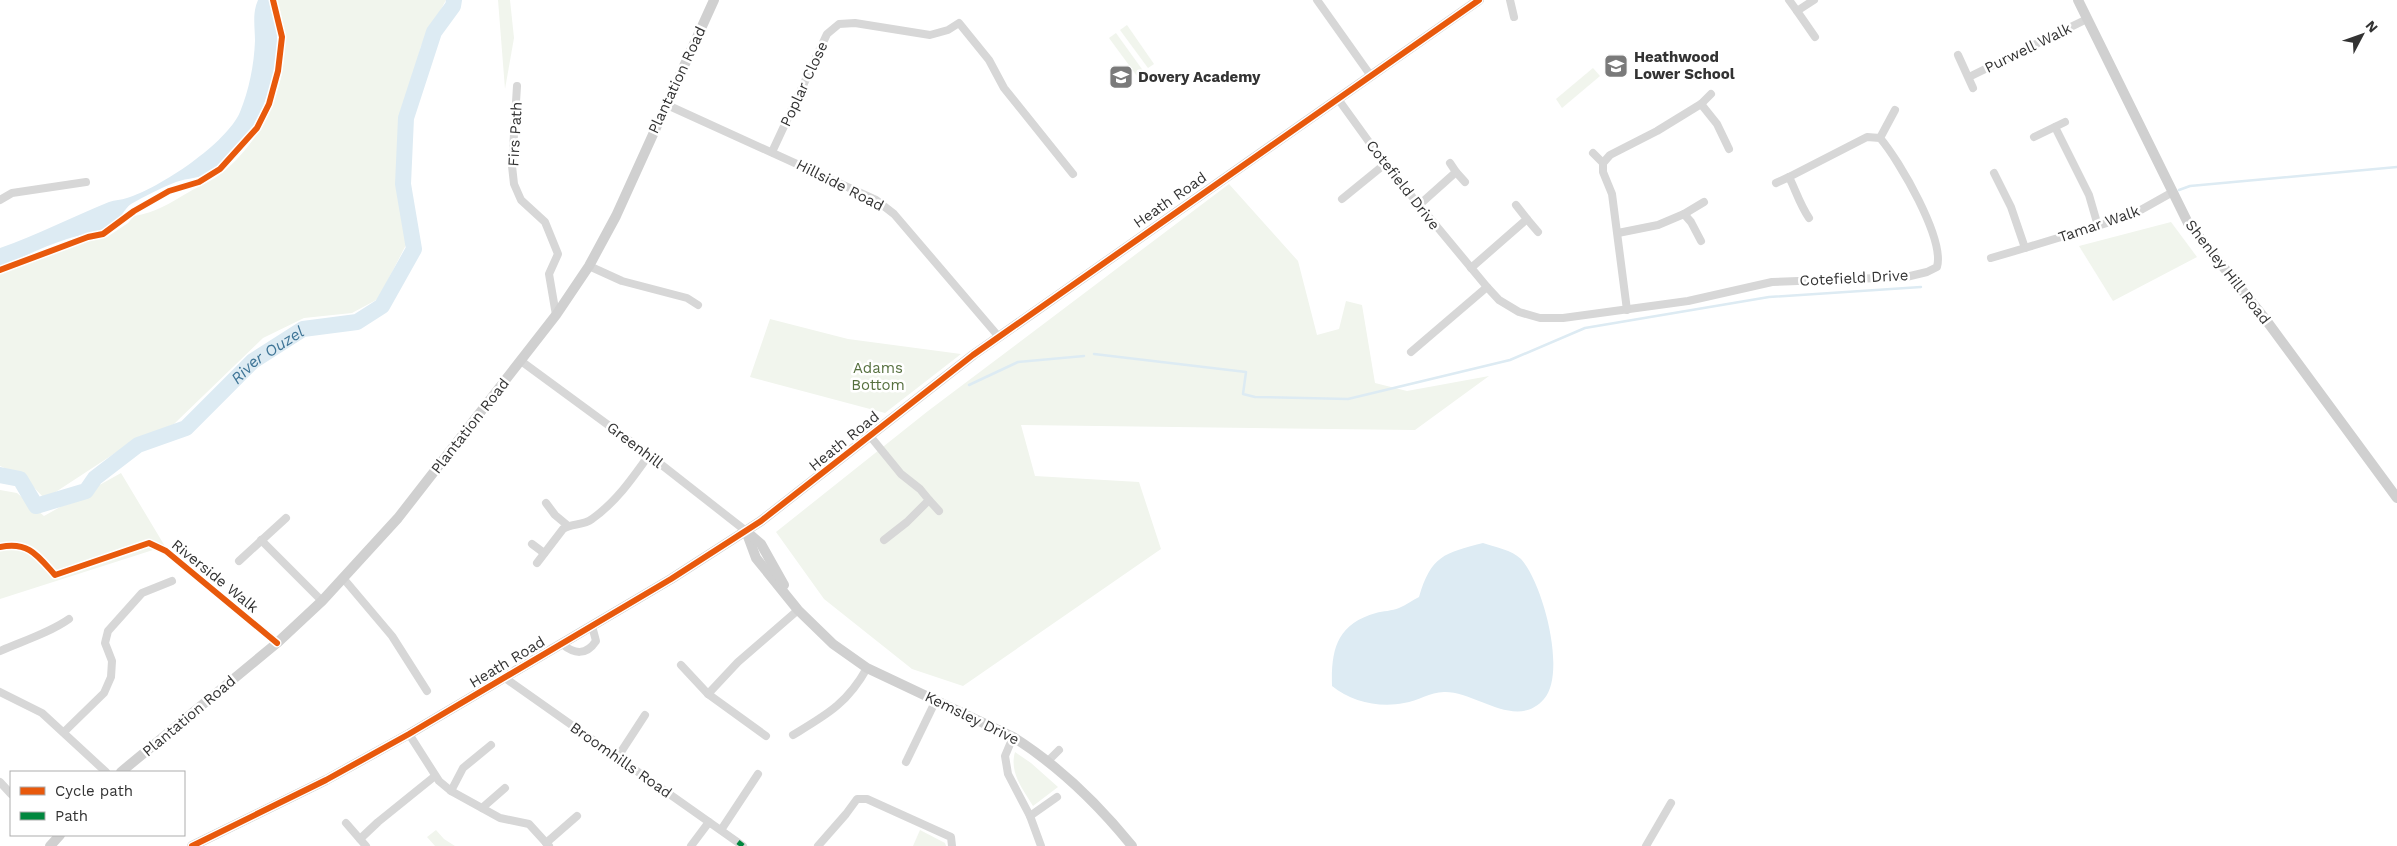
<svg xmlns="http://www.w3.org/2000/svg" width="2397" height="846" viewBox="0 0 2397 846" font-family="'Work Sans',sans-serif">
<style>
.green{fill:#f1f5ed}
.water{fill:#ddebf3}
.lines{fill:none;stroke-linecap:round;stroke-linejoin:round}
.stream{stroke:#ddebf3;stroke-width:2.5}
.river{stroke:#ddebf3;stroke-width:16}
.street{stroke:#d7d7d7;stroke-width:8}
.secondary{stroke:#d0d0d0;stroke-width:10}
.quiet{stroke:#00873e;stroke-width:5;stroke-dasharray:10 5;stroke-linecap:butt}
.cycleway-casing{stroke:#fff;stroke-width:9}
.cycleway{stroke:#e8590c;stroke-width:6}
.labels{text-anchor:middle;stroke-width:5;stroke-linejoin:round;paint-order:stroke}
.street-label{font-size:15px;fill:#333;stroke:#fff}
.poi-label{font-size:15px;font-weight:bold;fill:#333;stroke:#fff;text-anchor:start}
.park-label{font-size:15px;fill:#56703f;stroke:#fff}
.water-label{font-size:16px;font-style:italic;fill:#3f7597;stroke:#fff}
</style>
<rect width="100%" height="100%" fill="#fff"/>
<g class="green">
<path d="M277 0H446L421 46 401 118 398 182 406 245 378 299 352 313 304 318 263 338 174 424 135 440 45 499 23 476 0 466V274L89 240 107 237 128 223 134 216C155 213 170 203 189 192 199 186 212 181 222 173 272 131 298 64 277 0Z"/>
<path d="M498 0H510L514 38 505 89Z"/>
<path d="M1127 25 1154 64 1148 68 1120 30Z"/>
<path d="M1116 33 1144 72 1137 76 1109 38Z"/>
<path d="M1593 68 1600 76 1562 108 1556 99Z"/>
<path d="M1229 184 1298 261 1317 335 1339 329 1346 301 1362 305 1375 383 1407 391 1489 376 1415 430 1021 425 1035 476 1139 482 1161 549 963 686 912 669 824 599 776 532 928 411Z"/>
<path d="M2171 222 2197 257 2113 301 2079 246Z"/>
<path d="M770 319 848 339 961 354 885 413 750 377Z"/>
<path d="M121 473 166 548 219 593 275 635 268 640 217 594 161 553 153 550 0 599V490L17 493 44 516Z"/>
<path d="M1015 752 1031 763 1058 787 1033 806C1023 789 1009 773 1015 752Z"/>
<path d="M436 830 444 839 455 846H435L427 837Z"/>
<path d="M920 830 945 843 946 846H913Z"/>
</g>
<g class="water">
<path d="M258 0H271C290 54 262 141 212 172 202 178 187 178 176 182 161 188 145 196 131 204 124 209 121 218 114 224 101 233 82 234 67 239 44 246 23 258 0 266V248C37 235 72 217 109 202 115 200 121 200 127 198 160 188 227 143 240 112 249 90 254 65 255 41 255 27 252 13 258 0Z"/>
<path d="M1483 543C1495 547 1512 550 1521 559 1543 583 1567 673 1544 699 1516 731 1476 691 1444 692 1430 692 1418 701 1404 703 1380 708 1351 702 1332 686 1331 649 1337 624 1376 613 1383 611 1392 611 1399 608 1406 605 1413 600 1419 597 1431 556 1444 553 1483 543Z"/>
</g>
<g class="lines">
<g class="stream">
<path d="M2179 190 2190 186 2397 167"/>
<path d="M1094 354 1246 372 1243 394 1255 397 1348 399 1510 360 1585 328 1769 297 1921 287"/>
<path d="M969 385 1018 362 1084 356"/>
</g>
<path class="river" id="s1" d="M0 475 20 479 36 506 86 491 95 478 138 445 186 428 253 361 303 329 357 322 382 306 414 249 403 184 406 118 434 32 453 6 454 0"/>
<g class="street">
<path d="M1317 0 1371 76"/>
<path d="M1510 0 1514 17"/>
<path d="M1789 0 1797 11"/>
<path d="M1814 0 1797 11 1815 37"/>
<path d="M1958 55 1973 88"/>
<path d="M1969 77 2087 19"/>
<path d="M517 86 512 166 514 184 521 200 545 222 558 254 549 274 556 315"/>
<path d="M1338 99 1385 164 1487 287 1499 300 1519 312 1540 318H1563L1688 301 1772 282 1906 277 1927 272 1937 267C1945 239 1899 160 1880 138L1867 137 1789 177C1796 191 1800 205 1809 218"/>
<path d="M665 104 876 200 894 214 999 337"/>
<path d="M1701 104 1711 94"/>
<path d="M2055 127 2089 195 2098 226"/>
<path d="M2034 137 2065 122"/>
<path d="M1880 138 1895 110"/>
<path d="M772 152 827 34 839 24 855 23 930 35 948 30 959 23 989 60 1004 88 1073 174"/>
<path d="M1593 153 1603 163"/>
<path d="M1456 172 1465 182"/>
<path d="M1994 173 2011 207 2025 248 2130 216 2171 193"/>
<path d="M1776 183 1789 177"/>
<path d="M1342 199 1385 164"/>
<path d="M0 200 12 193 86 182"/>
<path d="M1418 206 1456 172 1450 163"/>
<path d="M1684 214 1704 202"/>
<path d="M1527 219 1538 232"/>
<path d="M1618 233 1658 225 1684 214 1691 222 1701 241"/>
<path d="M1991 258 2025 248"/>
<path d="M589 266 622 281 687 298 698 305"/>
<path d="M1471 268 1527 219 1516 205"/>
<path d="M1627 310 1612 194 1603 172V163L1610 155 1657 131 1701 104 1717 124 1729 149"/>
<path d="M1411 352 1487 287"/>
<path d="M521 361 649 455 746 531"/>
<path d="M870 436 901 474 920 489 929 500 907 522 884 540"/>
<path d="M929 500 939 511"/>
<path d="M546 503 555 515 567 525"/>
<path d="M261 540 322 601"/>
<path d="M532 544 544 553"/>
<path d="M239 561 286 518"/>
<path d="M537 563 563 529C571 523 583 526 592 519 616 502 632 479 649 455"/>
<path d="M343 578 392 636 427 691"/>
<path d="M562 644C574 654 586 656 596 641L592 626"/>
<path d="M0 651C23 641 49 633 69 619"/>
<path d="M681 665 708 694"/>
<path d="M505 678 743 846"/>
<path d="M0 692 42 713 106 772"/>
<path d="M64 732 104 693 111 677 112 661 105 643 108 631 142 593 172 581"/>
<path d="M409 734 439 781 451 791 500 818 529 824 549 846"/>
<path d="M793 735C826 715 847 704 867 668"/>
<path d="M766 736 708 694 738 662 798 610"/>
<path d="M1013 737 1005 756 1008 774 1030 816 1041 846"/>
<path d="M617 758 645 715"/>
<path d="M1048 761 1059 750"/>
<path d="M906 762 936 700"/>
<path d="M0 782 11 794"/>
<path d="M451 791 463 768 491 745"/>
<path d="M482 808 505 788"/>
<path d="M1030 816 1057 797"/>
<path d="M346 823 366 846"/>
<path d="M721 830 758 774"/>
<path d="M360 839 378 822 435 776"/>
<path d="M546 843 577 816"/>
<path d="M691 846 709 822"/>
<path d="M818 846 846 814 857 799H867L951 837 952 846"/>
<path d="M1646 846 1671 803"/>
</g>
<g class="secondary">
<path d="M2078 0 2188 223 2266 320 2397 498"/>
<path d="M746 531 756 558 798 610 833 644 867 668 1013 737C1059 766 1098 804 1132 846"/>
<path d="M747 532 761 544 784 585"/>
<path d="M121 772 277 643 322 601 398 518 556 315 589 266 616 216 714 0"/>
<path d="M50 846 60 835"/>
<path d="M192 846 326 780 409 734 671 579 761 521 973 355 1479 0"/>
</g>
<path class="quiet" d="M738 842 743 846"/>
<g class="cycleway-casing">
<g id="cycleway">
<path d="M0 270 88 237 103 234 134 211 169 191 199 182 220 169 257 128 269 104 278 71 282 37 273 0"/>
<path d="M0 547C29 541 38 556 55 575L149 543 166 551 277 643"/>
<path d="M192 846 326 780 409 734 671 579 761 521 973 355 1479 0"/>
</g>
</g>
<use href="#cycleway" class="cycleway"/>
</g>
<defs>
<g id="school-square" transform="scale(1.25)"><rect x="-9" y="-9" width="18" height="18" rx="4" fill="#7a7a7a" stroke="#fff"/><path d="M0-5L7-2L0 1L-7-2ZM-4 1L0 2.5L4 1V4Q0 6-4 4Z" fill="#fff"/></g>
</defs>
<g fill-rule="evenodd">
<use href="#school-square" x="1616" y="66"/>
<use href="#school-square" x="1121" y="77"/>
</g>
<g class="labels">
<g class="street-label">
<text transform="translate(2028 48) rotate(-26)" y="5">Purwell Walk</text>
<text transform="translate(677 80) rotate(-65)" y="5">Plantation Road</text>
<text transform="translate(804 84) rotate(-65)" y="5">Poplar Close</text>
<text transform="translate(515 134) rotate(-87)" y="5">Firs Path</text>
<text transform="translate(840 185) rotate(27)" y="5">Hillside Road</text>
<text transform="translate(1403 185) rotate(52)" y="5">Cotefield Drive</text>
<text transform="translate(1170 200) rotate(-35)" y="5">Heath Road</text>
<text transform="translate(2099 224) rotate(-19)" y="5">Tamar Walk</text>
<text transform="translate(2228 272) rotate(52)" y="5">Shenley Hill Road</text>
<text transform="translate(1854 278) rotate(-3)" y="5">Cotefield Drive</text>
<text transform="translate(470 426) rotate(-52)" y="5">Plantation Road</text>
<text transform="translate(844 441) rotate(-39)" y="5">Heath Road</text>
<text transform="translate(635 445) rotate(37)" y="5">Greenhill</text>
<text transform="translate(215 576) rotate(39)" y="5">Riverside Walk</text>
<text transform="translate(507 662) rotate(-31)" y="5">Heath Road</text>
<text transform="translate(189 716) rotate(-40)" y="5">Plantation Road</text>
<text transform="translate(972 718) rotate(26)" y="5">Kemsley Drive</text>
<text transform="translate(621 760) rotate(35)" y="5">Broomhills Road</text>
</g>
<g class="poi-label">
<text x="1634" y="62">Heathwood<tspan x="1634" dy="17">Lower School</tspan></text>
<text x="1138" y="82">Dovery Academy</text>
</g>
<g class="park-label">
<text x="878" y="373">Adams<tspan x="878" dy="17">Bottom</tspan></text>
</g>
<g class="water-label">
<text dy="6" stroke="none"><textPath href="#s1" startOffset="335">River Ouzel</textPath></text>
</g>
</g>
<rect x="10" y="771" width="175" height="65" fill="#ffffff" stroke="#adadad"/>
<rect x="20" y="787" width="25" height="8" fill="#e8590c" stroke="#adadad"/>
<text x="55" y="796" font-size="15" fill="#333333">Cycle path</text>
<rect x="20" y="812" width="25" height="8" fill="#00873e" stroke="#adadad"/>
<text x="55" y="821" font-size="15" fill="#333333">Path</text>
<g transform="translate(2362 35) rotate(49)" stroke="#ffffff" stroke-width="4" paint-order="stroke">
<path d="M0-4L9 19L0 12L-9 19Z" fill="#333333"/>
<text y="-8" font-size="14" font-weight="bold" text-anchor="middle" fill="#333333">N</text>
</g>
</svg>
